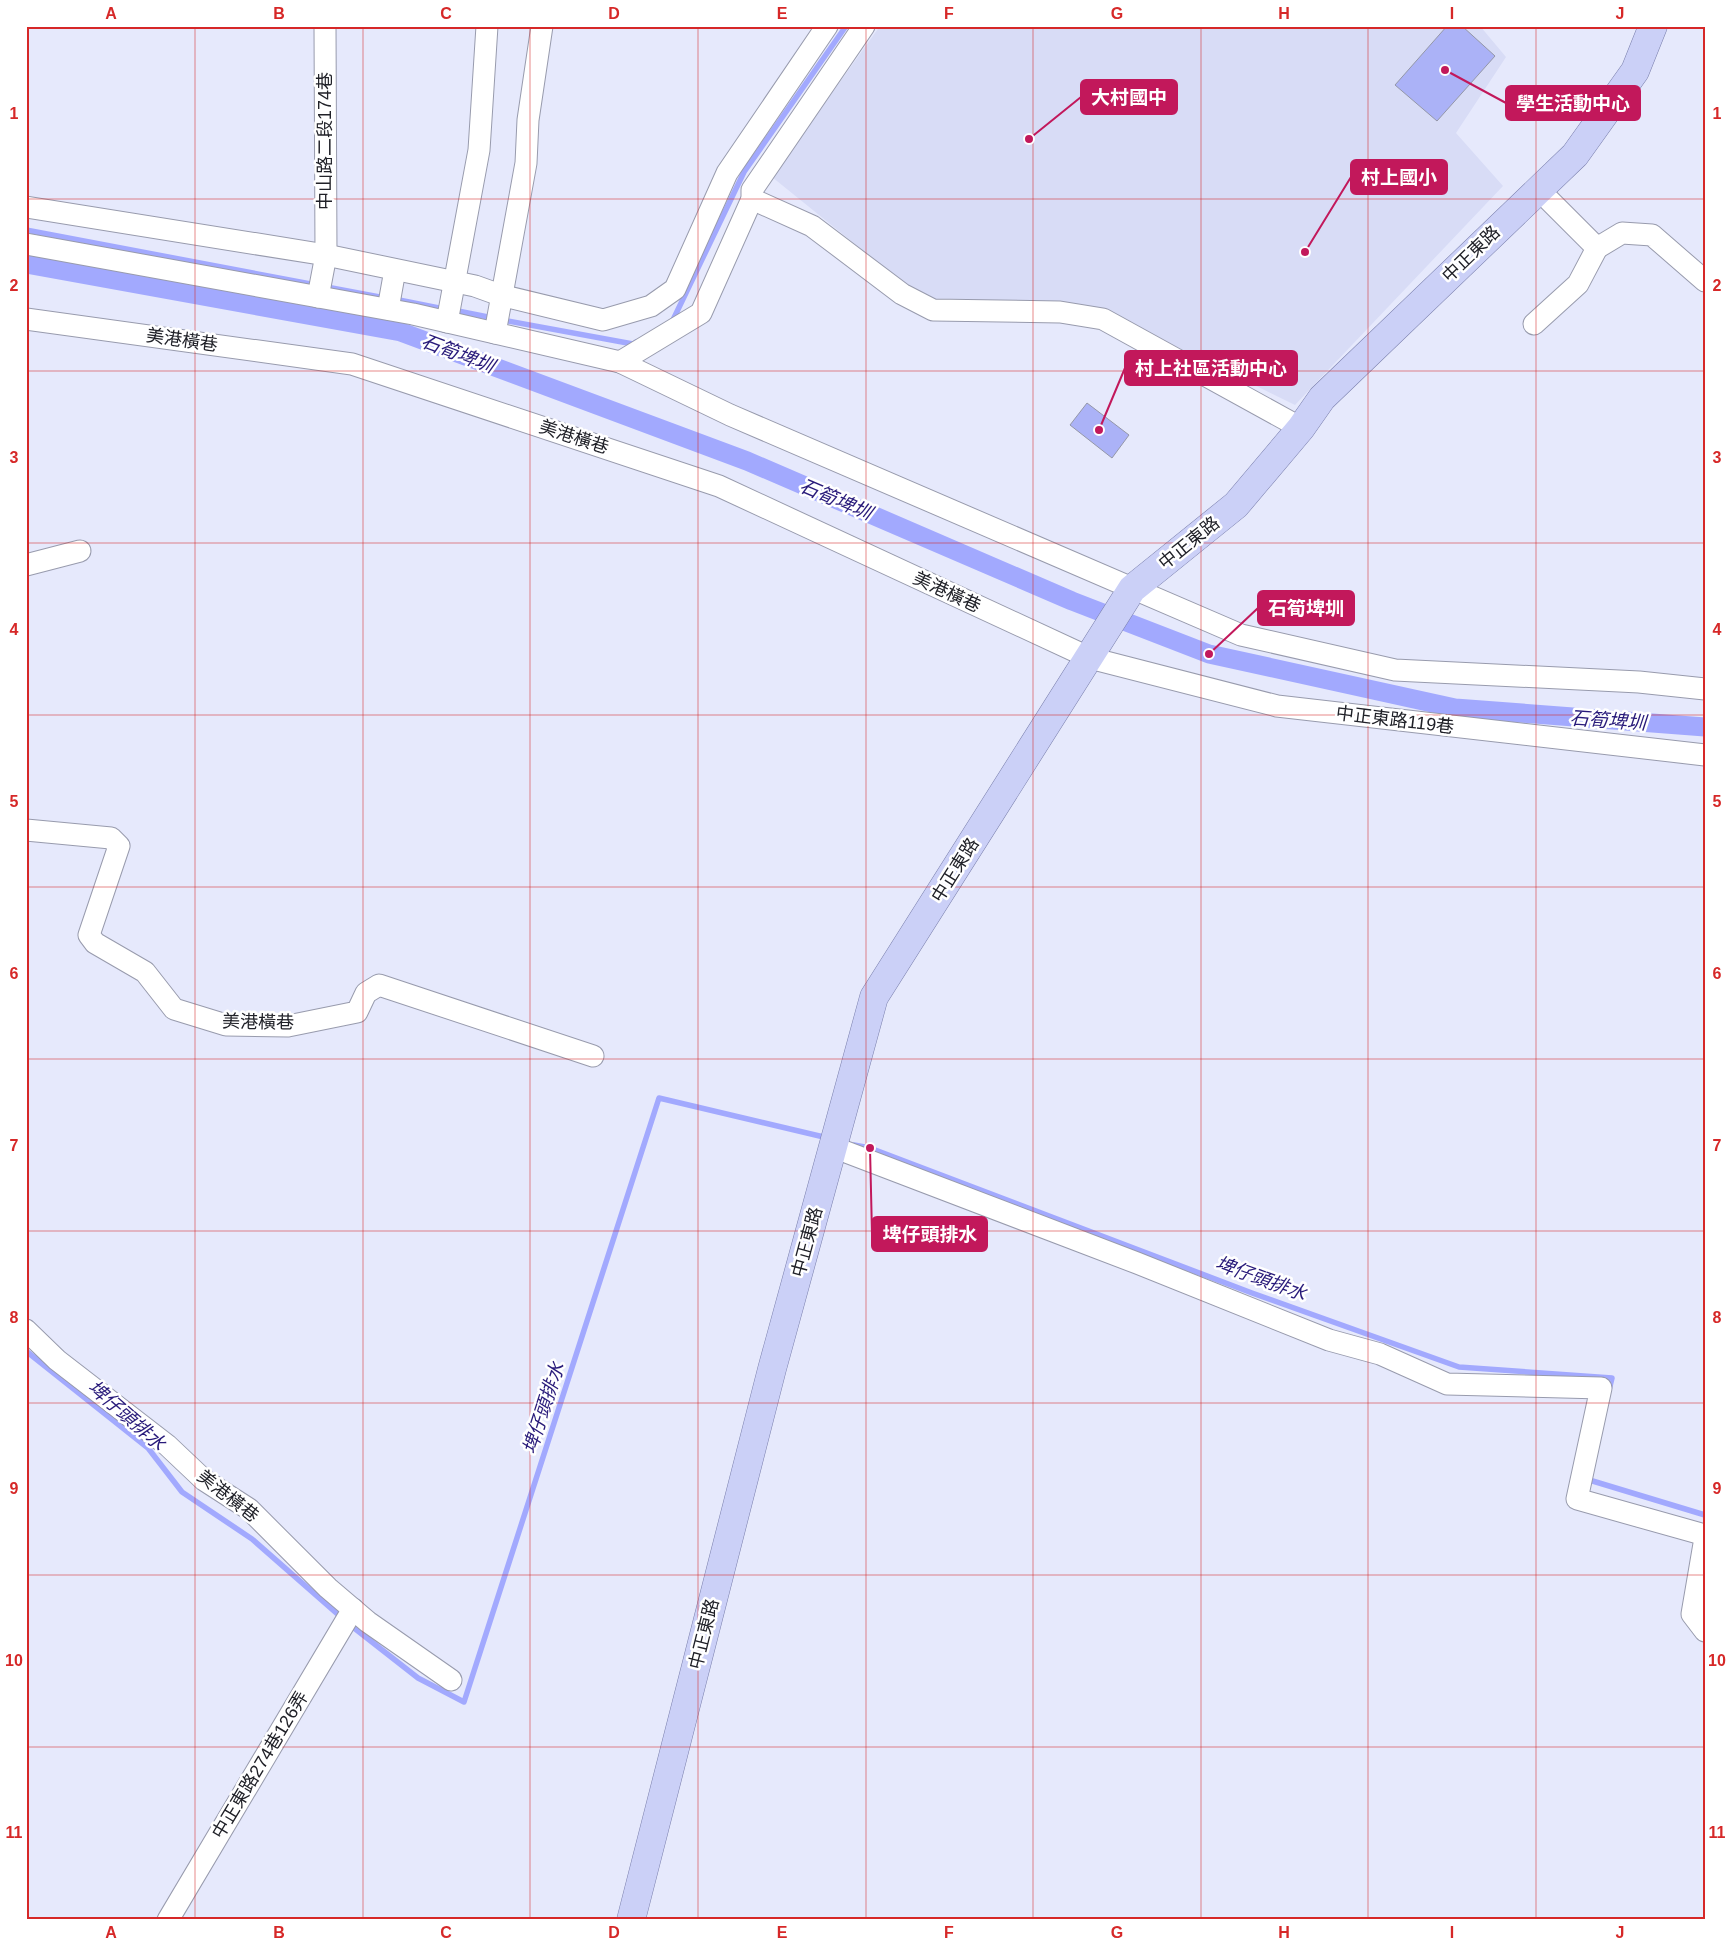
<svg xmlns="http://www.w3.org/2000/svg" width="1731" height="1946" viewBox="0 0 1731 1946" font-family="Arial,'Noto Sans TC',sans-serif">
<style>
.built{fill:#d8dcf6}
.lines{fill:none;stroke-linecap:round;stroke-linejoin:round}
.stream{stroke:#a2a9fe;stroke-width:5.5}
.canal{stroke:#a2a9fe;stroke-width:19}
.building{fill:#abb2f7;stroke:#9497a8}
.minor-casing{stroke:#989bad;stroke-width:23}
.major-casing{stroke:#797eab;stroke-width:29}
.minor{stroke:#fff;stroke-width:21}
.major{stroke:#cbd0f7;stroke-width:28}
.grid{fill:none;stroke:#d62828;stroke-width:1;stroke-opacity:0.55}
.labels{text-anchor:middle;stroke-width:5;stroke-linejoin:round;paint-order:stroke}
.street-label{font-size:18px;fill:#202128;stroke:#fff}
.water-label{font-size:19px;font-style:italic;fill:#281a7a;stroke:#fff}
.leader{fill:none;stroke:#c2185b;stroke-width:2}
.callout-dot{fill:#c2185b;stroke:#fff;stroke-width:2}
.callout{fill:#c2185b;stroke:#c2185b;stroke-width:2}
.callout-label{font-size:19px;text-anchor:middle;font-weight:bold;fill:#fff}
.neatline{fill:none;stroke:#d62828;stroke-width:2}
.grid-label{font-size:16px;text-anchor:middle;font-weight:bold;fill:#d62828}
</style>
<rect width="100%" height="100%" fill="#e6e9fc"/>
<path class="built" d="M880 26H1480L1506 57 1456 133 1503 186 1295 405 1116 317 923 299 772 177Z"/>
<g class="lines">
<g class="stream">
<path d="M26 230 385 298"/>
<path d="M394 299 444 309"/>
<path d="M453 310 493 318"/>
<path d="M503 320 633 344 636 342"/>
<path d="M672 322 744 172 846 26"/>
<path d="M854 1145 870 1148 1252 1293 1459 1367 1612 1378 1609 1390"/>
<path d="M26 1351 148 1448 182 1492 252 1539 342 1618"/>
<path d="M1586 1479 1705 1515"/>
<path d="M349 1624 418 1678 464 1702 659 1098 828 1138"/>
</g>
<path class="canal" d="M26 264 401 332 747 461 1072 601 1209 654 1455 708 1705 727"/>
</g>
<g class="building">
<path d="M1447 26H1462L1495 56 1437 121 1395 85Z"/>
<path d="M1087 403 1129 435 1112 458 1070 425Z"/>
</g>
<g class="lines">
<g class="minor-casing">
<g id="minor">
<path d="M1538 189 1597 248 1622 233 1652 235 1705 281"/>
<path d="M752 199 812 226 902 294 933 310 1060 312 1103 319 1301 428"/>
<path d="M26 207 326 255 475 286 500 295 603 320 651 306 675 289 727 173 827 26"/>
<path d="M26 244 413 314 620 362 730 415 1241 635 1395 670 1639 682 1705 689"/>
<path d="M318 297 326 255 325 26"/>
<path d="M388 309 395 270"/>
<path d="M26 319 352 364 719 486 1090 658 1277 706 1705 755"/>
<path d="M447 322 479 150 487 26"/>
<path d="M1534 324 1578 284 1597 248"/>
<path d="M495 333 526 163 528 120 542 26"/>
<path d="M620 362 701 313 752 199V190L864 26"/>
<path d="M26 565 80 551"/>
<path d="M26 830 111 838 119 846 89 935 95 943 145 972 174 1009 226 1025 288 1026 357 1012 366 993 379 985 593 1056"/>
<path d="M833 1147 1137 1263 1329 1340 1380 1354 1447 1384 1601 1388 1577 1499 1705 1535"/>
<path d="M26 1330 57 1360 167 1445 204 1480 249 1509 328 1588 368 1622 451 1680"/>
<path d="M1705 1538 1692 1614 1705 1631"/>
<path d="M168 1920 353 1609"/>
</g>
</g>
<g class="major-casing">
<path id="major" d="M631 1920 772 1369 874 997 1132 589 1236 505 1301 428 1322 398 1575 155 1635 71 1653 26"/>
</g>
<use href="#minor" class="minor"/>
<use href="#major" class="major"/>
</g>
<path class="grid" d="M195 26V1920M363 26V1920M530 26V1920M698 26V1920M866 26V1920M1033 26V1920M1201 26V1920M1368 26V1920M1536 26V1920M26 199H1705M26 371H1705M26 543H1705M26 715H1705M26 887H1705M26 1059H1705M26 1231H1705M26 1403H1705M26 1575H1705M26 1747H1705"/>
<g class="labels">
<g class="street-label">
<text transform="translate(325 141) rotate(-90)" y="6">中山路二段174巷</text>
<text transform="translate(1471 254) rotate(-44)" y="6">中正東路</text>
<text transform="translate(182 340) rotate(8)" y="6">美港橫巷</text>
<text transform="translate(574 437) rotate(18)" y="6">美港橫巷</text>
<text transform="translate(1189 543) rotate(-39)" y="6">中正東路</text>
<text transform="translate(947 592) rotate(25)" y="6">美港橫巷</text>
<text transform="translate(1395 720) rotate(7)" y="6">中正東路119巷</text>
<text transform="translate(955 870) rotate(-58)" y="6">中正東路</text>
<text transform="translate(258 1022) rotate(1)" y="6">美港橫巷</text>
<text transform="translate(807 1242) rotate(-75)" y="6">中正東路</text>
<text transform="translate(228 1496) rotate(38)" y="6">美港橫巷</text>
<text transform="translate(704 1634) rotate(-76)" y="6">中正東路</text>
<text transform="translate(260 1765) rotate(-59)" y="6">中正東路274巷126弄</text>
</g>
<g class="water-label">
<text transform="translate(458 353) rotate(21)" y="7">石筍埤圳</text>
<text transform="translate(836 499) rotate(23)" y="7">石筍埤圳</text>
<text transform="translate(1608 720) rotate(4)" y="7">石筍埤圳</text>
<text transform="translate(1261 1278) rotate(20)" y="7">埤仔頭排水</text>
<text transform="translate(543 1408) rotate(-72)" y="7">埤仔頭排水</text>
<text transform="translate(127 1415) rotate(41)" y="7">埤仔頭排水</text>
</g>
</g>
<path class="leader" d="M1029 139L1081 97M1445 70L1506 103M1305 252L1351 177M1099 430L1125 368M1209 654L1258 608M870 1148L872 1234"/>
<g class="callout-dot">
<circle cx="1029" cy="139" r="5"/>
<circle cx="1445" cy="70" r="5"/>
<circle cx="1305" cy="252" r="5"/>
<circle cx="1099" cy="430" r="5"/>
<circle cx="1209" cy="654" r="5"/>
<circle cx="870" cy="1148" r="5"/>
</g>
<g class="callout">
<rect x="1081" y="80" width="96" height="34" rx="5"/>
<rect x="1506" y="86" width="134" height="34" rx="5"/>
<rect x="1351" y="160" width="96" height="34" rx="5"/>
<rect x="1125" y="351" width="172" height="34" rx="5"/>
<rect x="1258" y="591" width="96" height="34" rx="5"/>
<rect x="872" y="1217" width="115" height="34" rx="5"/>
</g>
<g class="callout-label">
<text x="1129" y="104">大村國中</text>
<text x="1573" y="110">學生活動中心</text>
<text x="1399" y="184">村上國小</text>
<text x="1211" y="375">村上社區活動中心</text>
<text x="1306" y="615">石筍埤圳</text>
<text x="930" y="1241">埤仔頭排水</text>
</g>
<rect width="1731" height="1946" fill="none" stroke="#ffffff" stroke-width="55"/>
<rect x="28" y="28" width="1676" height="1890" class="neatline"/>
<g class="grid-label">
<text x="111" y="19">A</text>
<text x="279" y="19">B</text>
<text x="446" y="19">C</text>
<text x="614" y="19">D</text>
<text x="782" y="19">E</text>
<text x="949" y="19">F</text>
<text x="1117" y="19">G</text>
<text x="1284" y="19">H</text>
<text x="1452" y="19">I</text>
<text x="1620" y="19">J</text>
<text x="14" y="119">1</text>
<text x="1717" y="119">1</text>
<text x="14" y="291">2</text>
<text x="1717" y="291">2</text>
<text x="14" y="463">3</text>
<text x="1717" y="463">3</text>
<text x="14" y="635">4</text>
<text x="1717" y="635">4</text>
<text x="14" y="807">5</text>
<text x="1717" y="807">5</text>
<text x="14" y="979">6</text>
<text x="1717" y="979">6</text>
<text x="14" y="1151">7</text>
<text x="1717" y="1151">7</text>
<text x="14" y="1323">8</text>
<text x="1717" y="1323">8</text>
<text x="14" y="1494">9</text>
<text x="1717" y="1494">9</text>
<text x="14" y="1666">10</text>
<text x="1717" y="1666">10</text>
<text x="14" y="1838">11</text>
<text x="1717" y="1838">11</text>
<text x="111" y="1938">A</text>
<text x="279" y="1938">B</text>
<text x="446" y="1938">C</text>
<text x="614" y="1938">D</text>
<text x="782" y="1938">E</text>
<text x="949" y="1938">F</text>
<text x="1117" y="1938">G</text>
<text x="1284" y="1938">H</text>
<text x="1452" y="1938">I</text>
<text x="1620" y="1938">J</text>
</g>
</svg>
